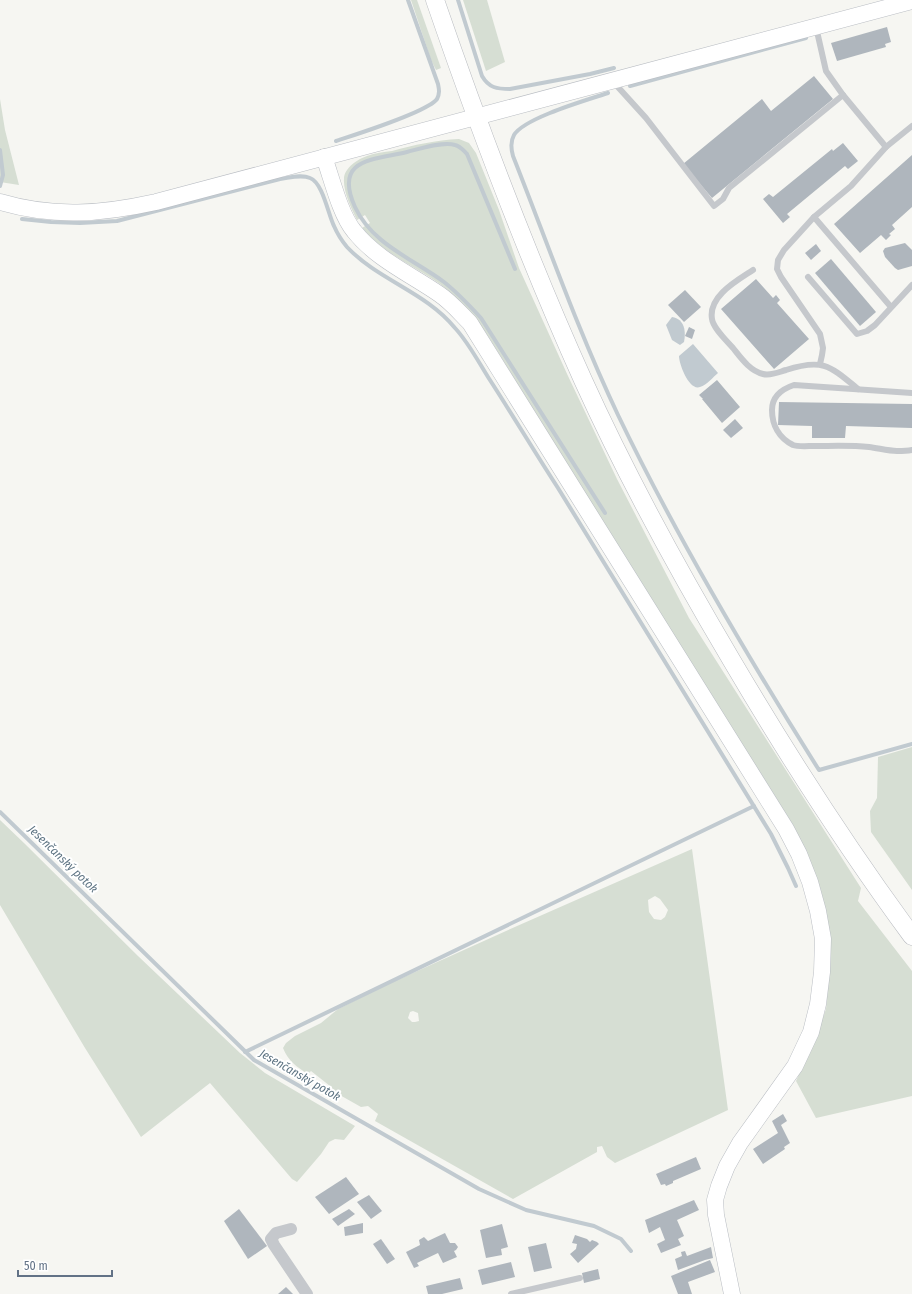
<svg xmlns="http://www.w3.org/2000/svg" width="912" height="1294" viewBox="0 0 912 1294" font-family="'Fira Sans Condensed',sans-serif">
<style>
.green{fill:#d6ded3;fill-rule:evenodd}
.water{fill:#c1cad0}
.lines{fill:none;stroke-linecap:round;stroke-linejoin:round}
.stream{stroke:#c1cad0;stroke-width:4}
.building{fill:#afb6bd}
.secondary-casing{stroke:#b9bdc3;stroke-width:17}
.primary-casing{stroke:#b8bbc0;stroke-width:19}
.lane{stroke:#c5c8cc;stroke-width:6}
.street{stroke:#c5c8cc;stroke-width:12}
.secondary{stroke:#fff;stroke-width:16}
.primary{stroke:#fff;stroke-width:18}
.labels{text-anchor:middle;stroke-width:4;stroke-linejoin:round;paint-order:stroke}
.water-label{font-size:12px;font-style:italic;fill:#5e7483;stroke:#fff}
</style>
<rect width="100%" height="100%" fill="#f6f6f2"/>
<g class="green">
<path d="M411 0H417L441 68 436 70 431 60Z"/>
<path d="M463 0H487L505 62 486 71Z"/>
<path d="M0 99 5 130 19 185 0 182Z"/>
<path d="M459 139 469 143 476 153 499 210 519 268 568 376 617 479 689 618 861 888 858 901 912 971V1096L816 1118 796 1081 818 1032 826 1009 829 975 822 899 669 628 488 336C474 316 459 298 440 284 414 266 383 253 362 228L370 223 365 215 357 220C351 208 343 191 344 179 344 168 358 159 367 156 375 153 384 152 392 151 414 145 436 140 459 139Z"/>
<path d="M912 747V890L871 832 870 811 877 798 878 757Z"/>
<path d="M0 820 24 843 138 956 240 1053 265 1073 355 1126 344 1140 335 1139 329 1142 321 1154 297 1182 292 1179 210 1083 141 1137 85 1048 0 905Z"/>
<path d="M692 849 728 1110 615 1163 607 1157 602 1146 597 1147V1152L513 1199 375 1121 378 1114 368 1106 361 1107 338 1094 330 1086 311 1071 308 1074C297 1067 288 1061 283 1048L286 1043 295 1036 321 1023 338 1009 384 986 506 931ZM655 896 660 899 668 910 665 917 661 920 654 919 649 912 648 900ZM413 1011 418 1013 419 1021 415 1022H412L408 1018 410 1012Z"/>
</g>
<g class="water">
<path d="M672 317C685 319 686 332 684 342L680 345 672 340 666 325Z"/>
<path d="M693 344 718 373C713 377 707 385 700 387 689 391 679 364 679 356Z"/>
</g>
<g class="lines">
<g class="stream">
<path d="M458 0 482 76C489 88 497 89 510 89L590 74 614 68"/>
<path d="M630 86 806 38"/>
<path d="M608 93C587 100 524 118 514 135 510 142 511 149 513 156 547 242 578 331 618 415 677 538 747 656 819 770L912 744"/>
<path d="M336 141C354 135 428 112 437 99 440 93 439 89 438 84L408 0"/>
<path d="M0 150 3 175 0 186"/>
<path d="M22 219 51 222 80 223 117 221 280 179C289 178 301 174 310 178 323 183 328 214 334 226 337 233 342 241 347 247 378 280 426 292 455 328 468 342 478 361 488 377 512 414 534 451 558 488 629 603 700 718 771 834L788 868 796 886"/>
<path d="M515 269 467 154C463 150 460 146 455 145 443 141 419 149 407 152 374 160 333 158 355 207 372 244 413 259 444 282 458 293 469 305 481 318L605 513"/>
<path d="M0 812 254 1060 479 1189 526 1210 594 1226 621 1239 631 1251"/>
<path d="M245 1052 754 806"/>
</g>
</g>
<g class="building">
<path d="M887 27 891 42 885 44 886 47 837 61 831 43Z"/>
<path d="M814 76 833 99 712 198 683 164 762 99 771 111Z"/>
<path d="M843 143 858 161 848 169 845 166 787 214 790 217 783 223 763 199 769 194 773 197 832 149 833 151Z"/>
<path d="M912 155V207L892 225 895 229 889 234 891 235 886 240 881 235 860 253 834 224Z"/>
<path d="M905 243 912 250V266L898 270 895 268 885 257 883 251 885 248Z"/>
<path d="M816 244 821 251 811 260 805 253Z"/>
<path d="M831 259 876 312 860 326 815 273Z"/>
<path d="M756 279 773 298 776 295 780 300 777 303 809 339 774 369 721 309Z"/>
<path d="M685 290 701 307 684 322 668 305Z"/>
<path d="M689 327 695 330 692 339 685 336Z"/>
<path d="M717 380 740 407 722 423 702 399H703L699 395Z"/>
<path d="M779 402 912 404V428L846 426 845 438H812V426L778 425Z"/>
<path d="M735 419 743 428 731 438 723 430Z"/>
<path d="M783 1114 787 1121 781 1125 790 1143 784 1147 785 1149 763 1164 753 1149 778 1133 772 1121Z"/>
<path d="M696 1157 701 1169 673 1181V1183L666 1186 665 1184 661 1185 656 1174Z"/>
<path d="M346 1177 359 1194 329 1214 315 1197Z"/>
<path d="M369 1195 382 1211 371 1219 357 1202Z"/>
<path d="M694 1200 699 1210 677 1220 684 1236 678 1239 681 1245 661 1253 657 1244 665 1240 660 1227 649 1233 645 1220Z"/>
<path d="M239 1209 267 1246 248 1259 224 1221Z"/>
<path d="M349 1209 355 1214 338 1226 332 1219Z"/>
<path d="M363 1223V1233L345 1236 344 1227Z"/>
<path d="M502 1224 508 1247 501 1249 502 1255 486 1258 480 1230Z"/>
<path d="M445 1233 450 1243H455L458 1247 456 1250 454 1251 457 1257 443 1263 438 1253 417 1263 419 1266 414 1268 406 1252 420 1245 419 1240 424 1237 428 1241Z"/>
<path d="M575 1235 587 1239 590 1242 592 1240 597 1242 599 1244 578 1263 570 1254 576 1249 577 1244 572 1243Z"/>
<path d="M381 1239 395 1259 387 1264 373 1244Z"/>
<path d="M546 1243 552 1268 534 1272 528 1247Z"/>
<path d="M711 1247 713 1258 705 1260 678 1270 675 1259 682 1256 681 1252 685 1251 687 1256Z"/>
<path d="M710 1260 715 1272 688 1282 692 1294H678L671 1276Z"/>
<path d="M511 1262 515 1277 482 1285 478 1270Z"/>
<path d="M598 1269 600 1279 584 1283 582 1273Z"/>
<path d="M460 1278 463 1289 442 1294H428L426 1286Z"/>
<path d="M286 1287 293 1294H278Z"/>
</g>
<g class="lines">
<g class="secondary-casing">
<g id="secondary">
<path d="M324 157C332 179 340 214 354 231 376 259 410 274 439 294 451 302 460 313 470 323L786 829 799 854 810 882 818 911 823 939 822 972 818 1004 811 1032 795 1066 740 1143 727 1166 719 1186 715 1200 716 1215 732 1294"/>
<path d="M0 202C54 218 102 214 156 202L912 1"/>
</g>
</g>
<g class="primary-casing">
<path id="primary" d="M435 0C479 128 527 256 583 380 627 477 678 570 732 661 788 756 847 848 912 936"/>
</g>
<g class="lane">
<path d="M816 27 826 71 843 95 886 147"/>
<path d="M615 80 617 86 646 118 714 206 723 199 729 188 843 95"/>
<path d="M814 217 891 307"/>
<path d="M753 270C738 280 708 296 712 319 713 328 727 341 733 348 741 358 750 371 763 374 771 376 779 372 786 370 823 358 830 366 858 389"/>
<path d="M808 277 857 334 867 331 875 325 912 285"/>
<path d="M820 364 822 355 823 348 820 334 781 277 777 269 778 260 784 250 814 217 851 186 886 147 912 126"/>
<path d="M912 393 794 385C782 389 772 396 772 410 772 425 779 438 793 445 798 447 808 446 814 446 832 446 851 445 869 447 878 448 888 451 897 451 902 451 907 451 912 450"/>
<path d="M511 1294 580 1278"/>
</g>
<path class="street" d="M291 1229 276 1233 271 1239 274 1245 307 1294"/>
<use href="#secondary" class="secondary"/>
<use href="#primary" class="primary"/>
</g>
<g class="labels">
<g class="water-label">
<text transform="translate(63 859) rotate(44)" y="4">Jesenčanský potok</text>
<text transform="translate(300 1075) rotate(30)" y="4">Jesenčanský potok</text>
</g>
</g>
<path d="M18 1270v6h94v-6" fill="none" stroke="#627286" stroke-width="2"/>
<text x="24" y="1270" font-size="12" fill="#627286" stroke="#ffffff" stroke-width="3" paint-order="stroke">50 m</text>
</svg>
